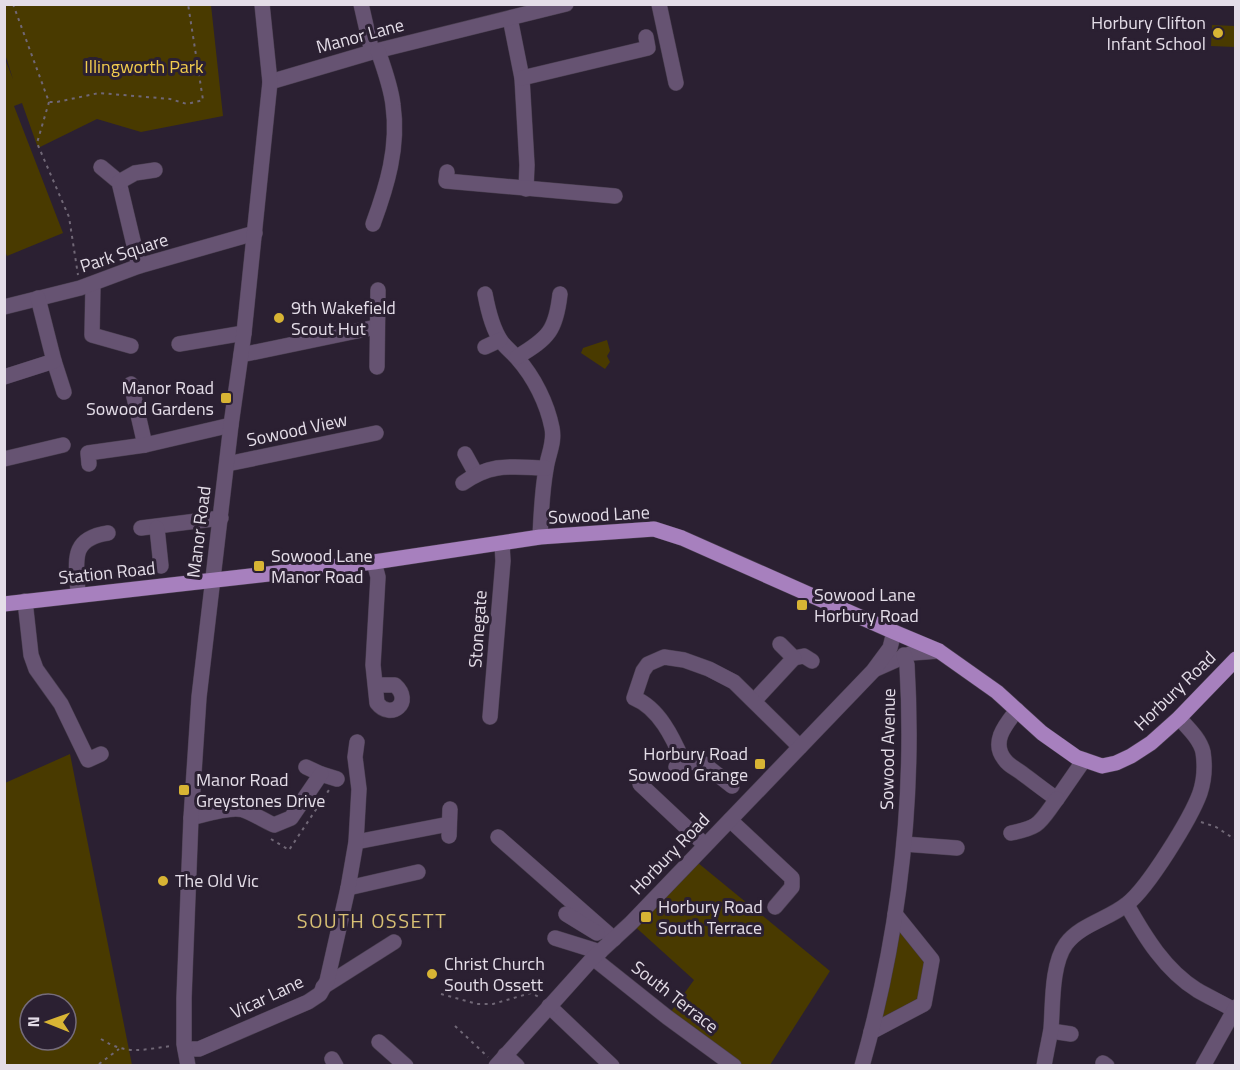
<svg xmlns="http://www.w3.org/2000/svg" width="1240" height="1070" viewBox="0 0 1240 1070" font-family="'Titillium Web',sans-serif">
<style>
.green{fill:#493a00;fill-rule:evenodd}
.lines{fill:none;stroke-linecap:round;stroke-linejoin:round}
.minor-casing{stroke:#493e4f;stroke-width:16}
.major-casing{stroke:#493e4f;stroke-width:16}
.path{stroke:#706776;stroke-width:2;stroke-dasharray:3 4.5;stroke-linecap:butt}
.minor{stroke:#665372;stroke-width:15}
.major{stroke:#a780be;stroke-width:15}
.poi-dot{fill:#d8b434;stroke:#2b2032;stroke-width:2}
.labels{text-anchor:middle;stroke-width:6;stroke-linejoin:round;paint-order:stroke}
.poi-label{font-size:18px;fill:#e4dde8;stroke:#2b2032;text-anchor:start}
.street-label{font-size:18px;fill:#e4dde8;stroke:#2b2032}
.park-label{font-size:18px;fill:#f2cd4e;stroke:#2b2032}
.neighbourhood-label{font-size:20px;letter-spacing:1.5px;fill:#d8c074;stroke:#2b2032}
</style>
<rect width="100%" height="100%" fill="#2b2032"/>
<g class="green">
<path d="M5 4 211 5 223 116 141 132 97 119 38 148 22 103 14 106 63 233 7 256 4 249 5 59 13 79 5 54Z"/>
<path d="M1212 25 1235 26V47L1211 46Z"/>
<path d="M607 340 610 351 607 356 610 362 605 369 581 353 583 348Z"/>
<path d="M70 754 132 1065H5V783ZM30 1004H66V1040H30Z"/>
<path d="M692 858 830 971 770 1065H734L667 1017 694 980 631 923Z"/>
<path d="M895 914 932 960 924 1004 871 1032Z"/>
</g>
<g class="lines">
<g class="minor-casing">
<g id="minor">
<path d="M361 4 372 52"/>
<path d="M659 4 676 83"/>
<path d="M510 18 522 78 527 165 526 189"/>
<path d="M522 78 648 48 646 37"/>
<path d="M270 82 372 52 566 4"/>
<path d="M101 167 119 182 139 266"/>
<path d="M447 172 446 181 615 196"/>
<path d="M119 182 135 173 155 170"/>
<path d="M373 224C387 186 399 147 393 105 391 87 384 68 378 51"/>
<path d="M93 284 92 335 131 346"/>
<path d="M485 294C488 310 492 328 501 341 506 348 512 352 517 358 534 377 547 403 552 428 555 443 548 454 546 469 542 491 541 515 540 537"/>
<path d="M4 307 80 288 139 266 255 233"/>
<path d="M179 344 244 333"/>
<path d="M485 347 500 340"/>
<path d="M241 355 376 327"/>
<path d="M517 357C549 338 556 330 560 294"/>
<path d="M54 361 64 392"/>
<path d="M377 367 378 290"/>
<path d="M4 377 54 361 38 298"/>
<path d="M131 384 145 445"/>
<path d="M465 454 476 474"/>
<path d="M4 459 63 445"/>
<path d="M89 464 88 453 145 445 231 425"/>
<path d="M227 464 376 433"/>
<path d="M463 483C492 462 513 467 546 468"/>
<path d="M141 528 221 518"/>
<path d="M157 528 161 566"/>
<path d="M374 562 378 577 373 665 377 703C391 721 414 702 395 685H375"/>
<path d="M78 595C77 563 68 539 108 533"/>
<path d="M25 601 31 655 36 669 61 704 88 760 101 754"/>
<path d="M794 658 804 656 812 661"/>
<path d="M876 669 912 653 939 651"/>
<path d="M754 701 794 658 780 644"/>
<path d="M1017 710C1006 724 990 742 1005 760 1009 766 1017 769 1023 774 1034 782 1045 791 1057 799L1084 760"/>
<path d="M490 717 503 561 502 544"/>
<path d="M683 761C673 738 659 708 634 698L643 671 648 664 664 657 684 660 709 669 734 682 800 747"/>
<path d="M306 767 321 774 337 779"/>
<path d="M676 767 683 761 704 764 732 786"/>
<path d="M640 784 705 845"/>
<path d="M191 818C204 815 231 806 243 810 252 813 265 821 274 825L291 818 321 774"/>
<path d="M730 820 792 878V887L775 907"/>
<path d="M1011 833C1041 827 1039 823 1057 799"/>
<path d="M449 836 450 809"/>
<path d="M498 837 614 939"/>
<path d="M356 842 449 824"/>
<path d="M904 844 957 848"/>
<path d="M348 888 418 872"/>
<path d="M1127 905C1145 937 1165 970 1197 990 1209 997 1222 1003 1234 1010"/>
<path d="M566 914 597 933"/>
<path d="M555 938 600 952"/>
<path d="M593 958 667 1017 734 1066"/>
<path d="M323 987 394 942"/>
<path d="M549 1006 612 1066"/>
<path d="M1051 1031 1071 1034"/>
<path d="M871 1032 924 1004 932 960 895 914"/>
<path d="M379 1042 406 1066"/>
<path d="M185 1049H199L308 1002 320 994 327 981 348 888 356 842 359 789 355 757 357 742"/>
<path d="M505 1055 517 1066"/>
<path d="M332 1059 336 1066"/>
<path d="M1103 1063 1107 1066"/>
<path d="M188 1066 184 1044V998L191 818 199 697 231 425 244 333 270 82 262 4"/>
<path d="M496 1066 593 958 631 923 873 671 890 648 894 632"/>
<path d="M862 1066C899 935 915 800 907 665L904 655"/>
<path d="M1044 1066C1046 1053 1049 1041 1051 1029 1053 1005 1051 965 1066 944 1081 924 1109 919 1127 904 1148 888 1191 818 1200 793 1204 781 1205 765 1203 752 1200 739 1188 728 1179 718"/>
<path d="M1203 1066 1236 1007"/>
</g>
</g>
<g class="major-casing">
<path id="major" d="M4 604 374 562 540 537 654 529 682 538 894 632 939 651 997 692 1042 733 1076 757 1102 766 1116 763 1131 756 1151 743 1179 718 1236 659"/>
</g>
<g class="path">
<path d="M13 4 49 102H57L99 93 170 99 187 104 203 100 188 4"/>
<path d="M49 102 37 143 69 217 78 275"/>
<path d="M1201 822 1216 827 1236 840"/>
<path d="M271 839 289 850 329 790"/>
<path d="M441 994 477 1004H493L531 993 539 997"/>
<path d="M455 1026 488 1057"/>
<path d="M101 1039C127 1056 144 1049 172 1046"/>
<path d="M99 1064 119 1049"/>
</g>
<use href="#minor" class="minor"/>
<use href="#major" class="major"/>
</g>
<g class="poi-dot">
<circle cx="1218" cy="33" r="6"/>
<circle cx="279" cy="318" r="6"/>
<rect x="220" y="392" width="12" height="12" rx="3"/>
<rect x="253" y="560" width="12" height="12" rx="3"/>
<rect x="796" y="599" width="12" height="12" rx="3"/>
<rect x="754" y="758" width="12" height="12" rx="3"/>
<rect x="178" y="784" width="12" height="12" rx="3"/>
<circle cx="163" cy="881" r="6"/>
<rect x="640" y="911" width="12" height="12" rx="3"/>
<circle cx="432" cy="974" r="6"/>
</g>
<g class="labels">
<g class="poi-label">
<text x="1206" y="29" text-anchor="end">Horbury Clifton<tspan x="1206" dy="21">Infant School</tspan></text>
<text x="291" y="314">9th Wakefield<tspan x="291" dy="21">Scout Hut</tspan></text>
<text x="214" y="394" text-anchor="end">Manor Road<tspan x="214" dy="21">Sowood Gardens</tspan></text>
<text x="271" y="562">Sowood Lane<tspan x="271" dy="21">Manor Road</tspan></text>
<text x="814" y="601">Sowood Lane<tspan x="814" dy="21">Horbury Road</tspan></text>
<text x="748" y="760" text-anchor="end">Horbury Road<tspan x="748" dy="21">Sowood Grange</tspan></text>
<text x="196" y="786">Manor Road<tspan x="196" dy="21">Greystones Drive</tspan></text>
<text x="175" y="887">The Old Vic</text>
<text x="658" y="913">Horbury Road<tspan x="658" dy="21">South Terrace</tspan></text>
<text x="444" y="970">Christ Church<tspan x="444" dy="21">South Ossett</tspan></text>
</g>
<g class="street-label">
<text transform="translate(360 36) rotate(-15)" y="6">Manor Lane</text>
<text transform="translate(124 253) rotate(-18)" y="6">Park Square</text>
<text transform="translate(297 430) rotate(-12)" y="6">Sowood View</text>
<text transform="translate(599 515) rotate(-3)" y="6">Sowood Lane</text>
<text transform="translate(199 532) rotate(-83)" y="6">Manor Road</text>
<text transform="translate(107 573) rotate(-6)" y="6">Station Road</text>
<text transform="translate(478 629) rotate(-86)" y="6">Stonegate</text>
<text transform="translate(1175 691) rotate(-44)" y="6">Horbury Road</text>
<text transform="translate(888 749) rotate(-89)" y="6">Sowood Avenue</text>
<text transform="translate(670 854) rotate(-46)" y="6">Horbury Road</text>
<text transform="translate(267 997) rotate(-25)" y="6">Vicar Lane</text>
<text transform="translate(675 997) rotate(38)" y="6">South Terrace</text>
</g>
<g class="park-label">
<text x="144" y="73">Illingworth Park</text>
</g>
<g class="neighbourhood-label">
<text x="372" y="928">SOUTH OSSETT</text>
</g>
</g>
<rect width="1240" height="1070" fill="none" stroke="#e4dde8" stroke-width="12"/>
<g transform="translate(48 1022) rotate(271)"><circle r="28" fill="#2b2032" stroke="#756c7b" stroke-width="1.5"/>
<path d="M0-4.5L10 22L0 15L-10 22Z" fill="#d8b434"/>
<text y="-9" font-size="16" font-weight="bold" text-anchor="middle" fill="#e4dde8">N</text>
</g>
</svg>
